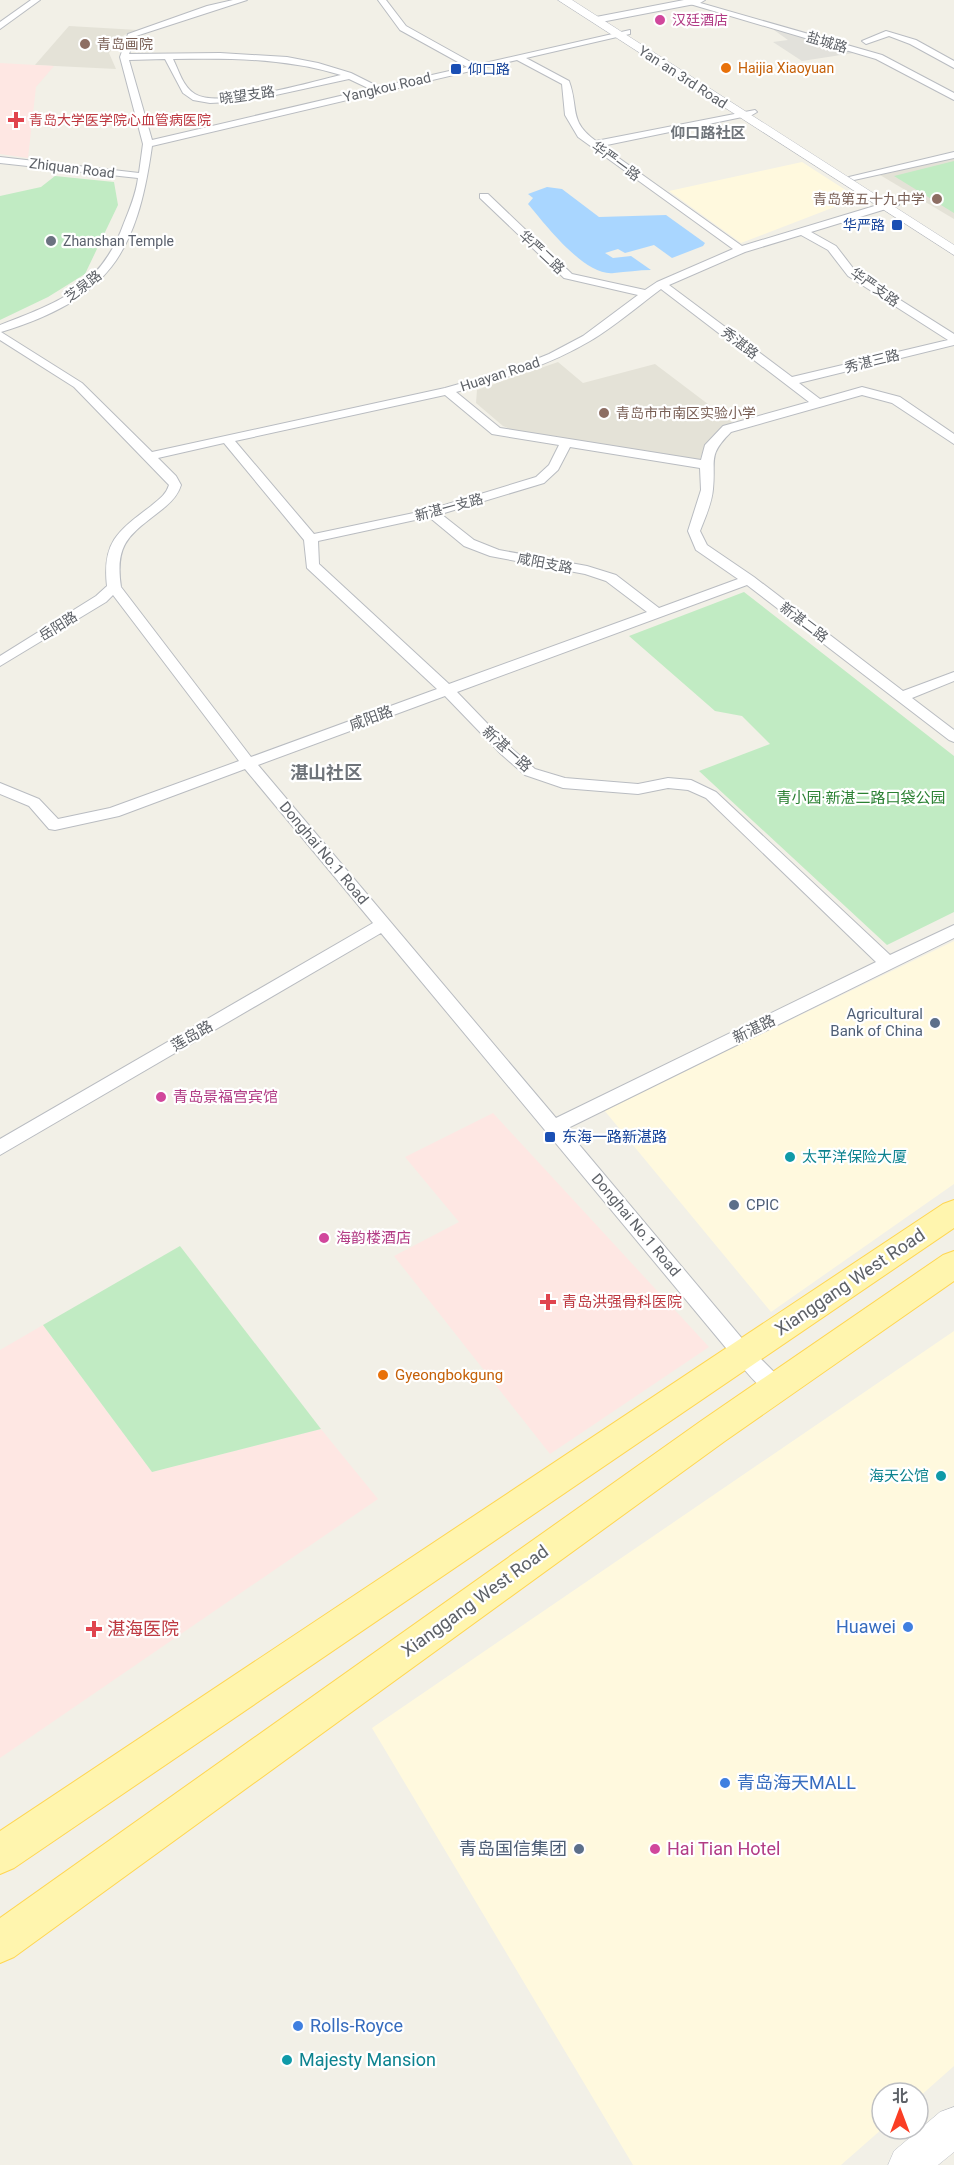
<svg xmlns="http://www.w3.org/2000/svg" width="954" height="2165" viewBox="0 0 954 2165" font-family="Roboto,'Noto Sans SC',sans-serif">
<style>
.commercial{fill:#fff9de}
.industrial{fill:#e2e1db}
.education{fill:#e4e2d7}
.medical{fill:#fee7e3}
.green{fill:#c1ebc3}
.water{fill:#a9d6ff}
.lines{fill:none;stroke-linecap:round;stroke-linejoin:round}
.minor-casing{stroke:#b9bcc1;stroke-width:2}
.tertiary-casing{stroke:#b9bcc1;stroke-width:2}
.secondary-casing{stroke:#babdc3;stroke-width:1}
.primary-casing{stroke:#ffd652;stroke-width:2}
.minor{fill:#fff;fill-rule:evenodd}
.tertiary{fill:#fff;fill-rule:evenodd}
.secondary{fill:#fff;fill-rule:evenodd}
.primary{fill:#fff5ae;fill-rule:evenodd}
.hotel-dot{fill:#d1479c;stroke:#fff;stroke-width:2}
.education-dot{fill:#8d6e63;stroke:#fff;stroke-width:2}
.food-dot{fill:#e8710a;stroke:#fff;stroke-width:2}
.transit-dot{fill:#1a4fb4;stroke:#fff;stroke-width:2}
.health-dot{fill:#e0444e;stroke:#fff;stroke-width:2}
.worship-dot{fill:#6b7280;stroke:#fff;stroke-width:2}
.service-dot{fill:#5c6f8a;stroke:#fff;stroke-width:2}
.culture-dot{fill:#0f9aa8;stroke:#fff;stroke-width:2}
.shop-dot{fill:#3f7fe0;stroke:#fff;stroke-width:2}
.labels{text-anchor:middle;stroke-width:4.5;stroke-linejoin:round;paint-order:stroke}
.far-hotel-label{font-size:14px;fill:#b23c85;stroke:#fff;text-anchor:start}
.far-street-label{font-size:14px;fill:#5e6268;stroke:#fff}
.far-education-label{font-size:14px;fill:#785e54;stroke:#fff;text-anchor:start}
.far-food-label{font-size:14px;fill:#c56008;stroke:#fff;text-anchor:start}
.far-transit-label{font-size:14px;fill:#164399;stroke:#fff;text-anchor:start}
.far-health-label{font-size:14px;fill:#be3a42;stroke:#fff;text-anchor:start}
.far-worship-label{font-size:14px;fill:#5b616d;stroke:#fff;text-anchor:start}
.far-quarter-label{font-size:15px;font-weight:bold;fill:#6f747a;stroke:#fff}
.street-label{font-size:15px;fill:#5e6268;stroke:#fff}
.park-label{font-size:15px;fill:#2b8133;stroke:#fff}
.service-label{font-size:15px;fill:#4e5e75;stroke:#fff;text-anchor:end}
.hotel-label{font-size:15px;fill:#b23c85;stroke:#fff;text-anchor:start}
.transit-label{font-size:15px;fill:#164399;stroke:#fff;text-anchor:start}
.culture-label{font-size:15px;fill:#0d838f;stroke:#fff;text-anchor:start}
.health-label{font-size:15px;fill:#be3a42;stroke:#fff;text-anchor:start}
.food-label{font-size:15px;fill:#c56008;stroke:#fff;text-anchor:start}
.quarter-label{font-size:18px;font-weight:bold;fill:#6f747a;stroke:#fff}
.near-street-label{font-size:18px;fill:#5e6268;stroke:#fff}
.near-shop-label{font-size:18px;fill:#366cbe;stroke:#fff;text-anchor:start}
.near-health-label{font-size:18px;fill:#be3a42;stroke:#fff;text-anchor:start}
.near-service-label{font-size:18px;fill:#4e5e75;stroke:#fff;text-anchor:end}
.near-hotel-label{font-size:18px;fill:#b23c85;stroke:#fff;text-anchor:start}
.near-culture-label{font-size:18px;fill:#0d838f;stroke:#fff;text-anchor:start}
</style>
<rect width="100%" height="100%" fill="#f2f0e7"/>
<g class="commercial">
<path d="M802 162 858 198 741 243 669 191Z"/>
<path d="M954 941V1184L771 1312 604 1110Z"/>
<path d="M954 1331V2066L918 2098V2093H882V2129L841 2165H633L372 1728Z"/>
</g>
<path class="industrial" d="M774 30H780L854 53 802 61 773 42 788 40Z"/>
<g class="education">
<path d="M69 26 138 30 124 35 109 53 116 69 35 65Z"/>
<path d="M954 158V219L880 175Z"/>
<path d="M558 362 583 383 655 364 733 423 722 429 706 443 700 459 681 460 512 430 503 426 476 403 477 390Z"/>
</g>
<g class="medical">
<path d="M0 63 54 66 36 87 28 158 0 154Z"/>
<path d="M493 1113 709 1347 550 1454 394 1256 459 1222 405 1157Z"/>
<path d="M43 1325 152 1472 321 1429 378 1499 0 1758V1350Z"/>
</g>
<g class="green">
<path d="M954 161V213L894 176Z"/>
<path d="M55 176 114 182 118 205 85 274 48 297 0 320V196L41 187Z"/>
<path d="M744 592 954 756V912L887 945 699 771 770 744 742 716 715 711 629 636Z"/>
<path d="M180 1246 321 1429 152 1472 43 1325Z"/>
</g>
<path class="water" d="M547 187 562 189 599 217 666 215 705 243 703 246 672 258 654 245 625 253 618 249 605 253 613 258 631 256 651 270C639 270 626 272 614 273 585 277 545 224 528 204L533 198 528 194Z"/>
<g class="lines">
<g class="minor-casing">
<g id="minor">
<path d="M31 0H40L0 29V22Z"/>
<path d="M233 0H247L136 36 129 54 220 53 287 57 318 63 351 73 379 87 467 67 400 30 378 0H386L406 26 476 65 630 30V34L526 58 569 81C579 108 568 121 596 141L755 110 757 112 752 115 602 146 742 246 891 201H899V205L811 232 836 246 856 272 954 334V345L799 383 820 399 862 387 900 397 954 434V444L892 403 862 395 731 432C707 456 716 459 713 489 712 503 705 518 700 531L707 545 754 577 903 691 954 672V681L912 698 954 730V742L949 740 747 585 457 692 511 748 535 769 565 778 638 784 668 778 691 780 716 792 890 955 954 925V938L566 1129 750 1348 783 1381 786 1387 783 1393C765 1400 748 1372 736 1360L381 933 0 1155V1139L373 923 245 769 119 816 55 830 49 829 29 806 0 794V783L39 799 58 819 110 808 239 761 113 595 106 602 0 666V656L96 596 107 586C102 542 118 531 151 506 158 500 166 495 169 485L74 387 0 340V325C60 302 101 287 124 223 130 208 136 194 138 178L0 163V157L139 173 143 144 120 57 128 34 207 6ZM165 59 183 93 193 100 210 103 248 101 349 79 370 89 152 140 129 60ZM173 59C230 58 286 58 341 75 311 82 220 109 195 94 183 87 179 71 173 59ZM517 60 562 84 565 115 578 137 733 249 657 282 645 290 572 274 488 194H480V198L564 278 638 295 583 336 549 354 512 369 445 388 152 452 82 383 1 332C109 299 137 253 152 146ZM801 235 828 250 848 276 948 340 792 377 669 285 745 252ZM661 289 809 402 723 426 705 445 701 460 500 428 456 392C502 379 548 366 590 341 615 326 638 306 661 289ZM445 395 492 434 559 445 549 465 536 477 428 510 314 534 235 441ZM224 443 304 540 307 568 437 689 251 757 121 587C114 540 132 534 165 507 172 501 178 495 181 485L176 476 158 458ZM570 447 700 468 701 490 688 531 696 550 738 579 659 608 616 575 587 566 499 550 474 540 441 514 544 483 558 470ZM429 517 464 546 490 556 585 574 606 581 647 612 449 684 319 564 318 541ZM445 696 501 754 525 775 563 788 638 794 668 788 688 790 706 798 876 962 556 1118 258 765Z"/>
<path d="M690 0 882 55 954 93V100L876 59 690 4Z"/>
<path d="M886 31 916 40 954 61V68L910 44 889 36 866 44 862 41Z"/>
<path d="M954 152V158L854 180 849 177Z"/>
</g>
</g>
<g class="tertiary-casing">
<path id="tertiary" d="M684 0H705L700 3 596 23 591 20 596 17Z"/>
</g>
<g class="secondary-casing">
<g id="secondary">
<path d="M558 0H572L954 245V255Z"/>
<path d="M954 2107V2152L938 2165H888L894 2151 940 2112Z"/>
</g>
</g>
<g class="primary-casing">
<g id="primary">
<path d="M954 1200V1228L14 1868 0 1874V1831L943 1204Z"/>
<path d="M954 1251V1281L725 1441 14 1957 0 1963V1918L701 1421 943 1255Z"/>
</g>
</g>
<use href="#minor" class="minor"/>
<use href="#tertiary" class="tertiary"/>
<use href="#secondary" class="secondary"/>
<use href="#primary" class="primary"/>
</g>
<g class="hotel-dot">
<circle cx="660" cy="20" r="6"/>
<circle cx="161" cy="1097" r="6"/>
<circle cx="324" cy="1238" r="6"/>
<circle cx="655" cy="1849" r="6"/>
</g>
<g class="education-dot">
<circle cx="85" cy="44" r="6"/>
<circle cx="937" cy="199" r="6"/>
<circle cx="604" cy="413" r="6"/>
</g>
<g class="food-dot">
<circle cx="726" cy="68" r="6"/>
<circle cx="383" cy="1375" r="6"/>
</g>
<g class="transit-dot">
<rect x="450" y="63" width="12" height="12" rx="3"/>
<rect x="891" y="219" width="12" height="12" rx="3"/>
<rect x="544" y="1131" width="12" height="12" rx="3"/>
</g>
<g class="health-dot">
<path d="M13 111h6v6h6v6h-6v6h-6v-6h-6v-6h6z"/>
<path d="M545 1293h6v6h6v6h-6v6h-6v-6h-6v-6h6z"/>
<path d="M91 1620h6v6h6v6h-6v6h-6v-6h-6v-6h6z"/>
</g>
<circle class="worship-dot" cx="51" cy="241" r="6"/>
<g class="service-dot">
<circle cx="935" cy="1023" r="6"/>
<circle cx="734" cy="1205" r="6"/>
<circle cx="579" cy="1849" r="6"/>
</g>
<g class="culture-dot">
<circle cx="790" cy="1157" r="6"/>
<circle cx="941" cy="1476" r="6"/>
<circle cx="287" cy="2060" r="6"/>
</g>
<g class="shop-dot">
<circle cx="908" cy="1627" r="6"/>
<circle cx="725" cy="1783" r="6"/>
<circle cx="298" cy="2026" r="6"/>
</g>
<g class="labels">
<g class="far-hotel-label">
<text x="672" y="25">汉廷酒店</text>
</g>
<g class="far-street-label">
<text transform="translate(827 42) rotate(17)" y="5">盐城路</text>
<text transform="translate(683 77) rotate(33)" y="5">Yan´an 3rd Road</text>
<text transform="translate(387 87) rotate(-13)" y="5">Yangkou Road</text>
<text transform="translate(247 95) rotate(-8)" y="5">晓望支路</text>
<text transform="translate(616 161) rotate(36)" y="5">华严一路</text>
<text transform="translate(72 168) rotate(7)" y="5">Zhiquan Road</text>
<text transform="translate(542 252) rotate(43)" y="5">华严二路</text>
<text transform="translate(83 286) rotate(-37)" y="5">芝泉路</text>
<text transform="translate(875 287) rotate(35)" y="5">华严支路</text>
<text transform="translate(740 343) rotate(37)" y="5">秀湛路</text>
<text transform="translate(872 361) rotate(-14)" y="5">秀湛三路</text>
<text transform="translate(500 374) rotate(-18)" y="5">Huayan Road</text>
<text transform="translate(449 507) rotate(-15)" y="5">新湛一支路</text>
<text transform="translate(545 563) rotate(11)" y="5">咸阳支路</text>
<text transform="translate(804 622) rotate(37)" y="5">新湛二路</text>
<text transform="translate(58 626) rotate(-32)" y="5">岳阳路</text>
</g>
<g class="far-education-label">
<text x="97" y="49">青岛画院</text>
<text x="925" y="204" text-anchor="end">青岛第五十九中学</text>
<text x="616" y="418">青岛市市南区实验小学</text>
</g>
<g class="far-food-label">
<text x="738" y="73">Haijia Xiaoyuan</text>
</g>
<g class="far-transit-label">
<text x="468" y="74">仰口路</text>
<text x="885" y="230" text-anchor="end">华严路</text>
</g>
<g class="far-health-label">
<text x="29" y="125">青岛大学医学院心血管病医院</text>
</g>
<g class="far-worship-label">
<text x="63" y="246">Zhanshan Temple</text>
</g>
<g class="far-quarter-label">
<text x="708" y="138">仰口路社区</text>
</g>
<g class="street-label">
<text transform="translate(371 718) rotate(-20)" y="5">咸阳路</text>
<text transform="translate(507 749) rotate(42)" y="5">新湛一路</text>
<text transform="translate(324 853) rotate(50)" y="5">Donghai No.1 Road</text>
<text transform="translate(754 1029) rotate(-26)" y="5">新湛路</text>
<text transform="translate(192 1036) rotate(-30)" y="5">莲岛路</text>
<text transform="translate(636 1225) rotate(50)" y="5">Donghai No.1 Road</text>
</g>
<g class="park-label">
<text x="861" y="803">青小园·新湛二路口袋公园</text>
</g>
<g class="service-label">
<text x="923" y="1019">Agricultural<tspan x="923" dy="17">Bank of China</tspan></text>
<text x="746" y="1210" text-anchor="start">CPIC</text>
</g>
<g class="hotel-label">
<text x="173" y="1102">青岛景福宫宾馆</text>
<text x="336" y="1243">海韵楼酒店</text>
</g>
<g class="transit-label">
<text x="562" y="1142">东海一路新湛路</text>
</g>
<g class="culture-label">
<text x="802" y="1162">太平洋保险大厦</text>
<text x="929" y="1481" text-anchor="end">海天公馆</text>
</g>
<g class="health-label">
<text x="562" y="1307">青岛洪强骨科医院</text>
</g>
<g class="food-label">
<text x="395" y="1380">Gyeongbokgung</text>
</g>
<g class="quarter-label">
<text x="326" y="779">湛山社区</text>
</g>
<g class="near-street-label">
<text transform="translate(850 1282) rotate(-34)" y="6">Xianggang West Road</text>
<text transform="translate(475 1601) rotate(-36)" y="6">Xianggang West Road</text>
</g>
<g class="near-shop-label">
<text x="896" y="1633" text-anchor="end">Huawei</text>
<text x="737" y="1789">青岛海天MALL</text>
<text x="310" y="2032">Rolls-Royce</text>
</g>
<g class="near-health-label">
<text x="107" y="1635">湛海医院</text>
</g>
<g class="near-service-label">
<text x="567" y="1855">青岛国信集团</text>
</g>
<g class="near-hotel-label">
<text x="667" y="1855">Hai Tian Hotel</text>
</g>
<g class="near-culture-label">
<text x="299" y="2066">Majesty Mansion</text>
</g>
</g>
<g transform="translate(900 2111)"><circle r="28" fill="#ffffff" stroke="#bfc0c3" stroke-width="1.5"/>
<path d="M0-4.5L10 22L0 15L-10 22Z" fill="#fa3e24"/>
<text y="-9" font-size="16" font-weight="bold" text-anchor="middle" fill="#5e6268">北</text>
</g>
</svg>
